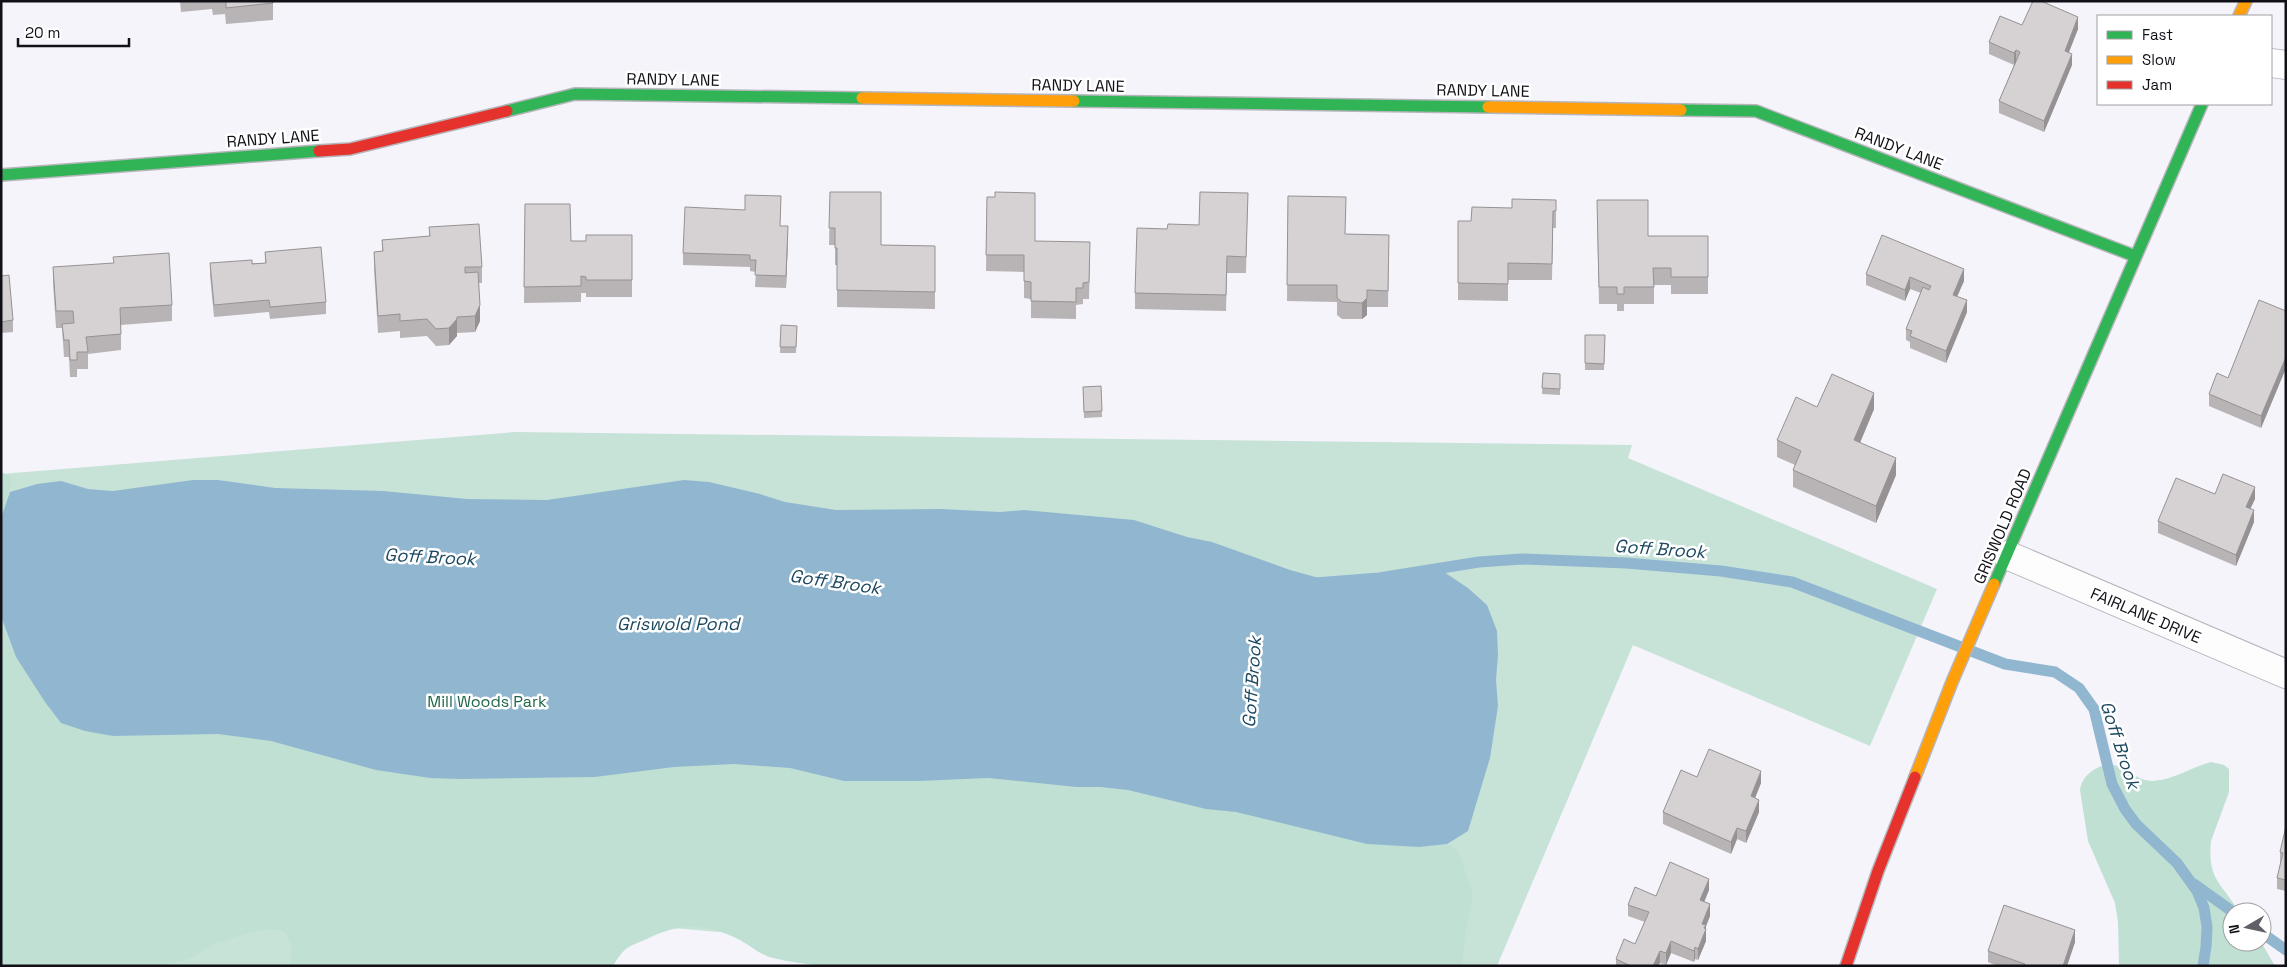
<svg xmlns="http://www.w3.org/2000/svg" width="2287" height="967" viewBox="0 0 2287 967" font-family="'Space Grotesk',sans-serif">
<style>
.green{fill:#c7e2d7}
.forest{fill:#bfe0d2}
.water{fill:#91b7d0}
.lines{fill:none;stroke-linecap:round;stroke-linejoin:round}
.stream{stroke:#91b7d0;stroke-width:11}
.street-casing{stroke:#b6b5bc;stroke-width:30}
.fast-casing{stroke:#b6b5bc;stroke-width:14}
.slow-casing{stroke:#b6b5bc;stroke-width:14}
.jam-casing{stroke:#b6b5bc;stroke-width:14}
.street{stroke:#fefdfe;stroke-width:28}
.fast{stroke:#30b455;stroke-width:11}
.slow{stroke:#ff9f0a;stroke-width:11}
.jam{stroke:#e5322d;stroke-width:11}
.wall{fill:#b8b4b5}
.shaded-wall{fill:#969293}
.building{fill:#d6d1d2;stroke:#969293}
.labels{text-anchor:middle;stroke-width:5;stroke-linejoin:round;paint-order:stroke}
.street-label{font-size:16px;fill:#121017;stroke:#fff}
.park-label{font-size:16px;fill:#206649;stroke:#fff}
.water-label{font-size:18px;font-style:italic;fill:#1c4961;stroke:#fff}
</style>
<rect width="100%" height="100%" fill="#f5f4fb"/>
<path class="green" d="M515 432 1632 445 1628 458 1937 589 1870 746 1633 645 1497 966H1102L650 926 579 966H1V474Z"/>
<g class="forest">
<path d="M1 472 10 476 12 481 1 519Z"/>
<path d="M1 617 16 657 45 702 61 723 85 731 113 736 218 734 271 741 376 770 430 778 459 779 595 777 674 767 734 764 790 768 844 781H919L988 778 1076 787H1100L1128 790 1206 809 1236 812 1367 844 1419 847 1447 844 1458 851 1473 894 1465 934 1462 966H819C804 963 788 962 773 958 760 955 751 946 740 940 708 924 683 922 651 937 630 947 626 944 613 966H290L292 947 286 934 281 930 267 929 248 933 213 944 191 958 161 966H1Z"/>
<path d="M2211 762 2224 765 2229 769V792L2211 841C2207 880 2222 883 2239 912H2232V942H2261L2275 966H2119L2118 922 2115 903 2088 841 2080 790C2081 782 2085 776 2092 771 2120 752 2129 781 2153 781 2174 780 2191 767 2211 762Z"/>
</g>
<path class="water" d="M193 480H218L275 488 383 491 467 499 547 500 684 480 709 482 760 494 785 502 836 510 941 509 1000 512 1024 510 1134 520 1187 537 1212 542 1290 570 1341 584H1367L1392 576 1417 572H1444L1468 588 1487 605 1497 631 1498 655 1496 680 1498 706 1490 758 1468 831 1447 844 1419 847 1367 844 1236 812 1206 809 1128 790 1100 787H1076L988 778 919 781H844L790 768 734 764 674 767 595 777 459 779 430 778 376 770 271 741 218 734 113 736 85 731 61 723 45 702 16 657 1 616V518L10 492 37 484 61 481 88 489 113 491Z"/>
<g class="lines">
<g class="stream">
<path d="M1315 583 1379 578 1479 562 1522 559 1626 563 1721 571 1792 582 2005 664 2055 672 2079 688 2094 709 2112 784 2125 809 2136 824 2177 863 2197 891 2204 908 2207 927 2206 947 2203 966"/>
<path d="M2194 884 2233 912"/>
<path d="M2262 933 2286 950"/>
</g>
<g class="street-casing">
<g id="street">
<path d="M2271 63 2286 65"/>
<path d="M2007 555 2286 674"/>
</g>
</g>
<g class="fast-casing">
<g id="fast">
<path d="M1074 101 1488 107"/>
<path d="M1681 110 1756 111 2135 256"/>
<path d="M507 111 575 94 862 98"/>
<path d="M1 175 319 151"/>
<path d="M1994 584 2202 104"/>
</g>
</g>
<g class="slow-casing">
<g id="slow">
<path d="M2239 16 2246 1"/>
<path d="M862 98 1074 101"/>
<path d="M1488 107 1681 110"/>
<path d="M1915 777 1952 682 1994 584"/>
</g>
</g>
<g class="jam-casing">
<g id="jam">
<path d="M319 151 350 149 507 111"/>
<path d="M1846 966 1878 871 1915 777"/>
</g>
</g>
<use href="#street" class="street"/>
<use href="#fast" class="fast"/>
<use href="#slow" class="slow"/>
<use href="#jam" class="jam"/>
</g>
<g class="wall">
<path d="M180 1H273V20L226 24 225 14 213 15 212 9 181 12Z"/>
<path d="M2022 25 2078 29 2069 52 2072 65 2044 132 1999 113V101L2014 65 1989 54V42Z"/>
<path d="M830 192 881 245 935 246V309L837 307V265H835V245H829Z"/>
<path d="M1248 193 1246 273H1227L1226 311 1135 309V293L1199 225Z"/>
<path d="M1288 196 1345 234 1389 235 1388 307H1367V315L1362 319H1342L1337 315V302L1287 301Z"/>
<path d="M987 197 1035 241 1090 259 1089 299H1083V304L1076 305V319L1031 318V299L1024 298V272L986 271Z"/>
<path d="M1556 200V228H1553L1552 280H1508V301L1458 300V221H1471L1512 208Z"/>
<path d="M525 204 571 241H586L632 235V297H586V293H581V302L524 303Z"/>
<path d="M1597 217 1648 236H1708V294H1671V285H1654V304H1624V311H1617V304H1599Z"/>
<path d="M780 226 788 238 786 288 755 287 756 272 750 271V267L683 265V253Z"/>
<path d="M429 227 482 267V283H479L480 321 475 332 457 333V336L449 345 436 346 427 336 400 338V331L378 333 374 269V252L382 251V240L429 236Z"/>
<path d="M265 252 326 302V314L270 319 269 312 214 317 210 275V263H265Z"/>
<path d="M53 267 172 305V321L121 325V350L88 354V369H77V377H70L69 357H64L62 328H56L53 283Z"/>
<path d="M1866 274 1964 281 1957 296 1967 312 1946 363 1910 348V342L1906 340V329L1921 293 1910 289 1905 301 1866 285Z"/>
<path d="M1 276 13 320V332L1 333Z"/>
<path d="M2286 311V368L2261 428 2209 406V394L2228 378Z"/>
<path d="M781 325 797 326 796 353H780Z"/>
<path d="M1585 335H1605L1604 370H1585Z"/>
<path d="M1543 373 1560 374V395L1542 394Z"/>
<path d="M1101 386 1102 417 1084 418 1083 387Z"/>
<path d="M1817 407 1874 409 1860 443 1896 475 1876 523 1793 487V470L1795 465 1777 457V440Z"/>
<path d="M2215 494 2255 499 2250 509 2254 522 2236 566 2158 533V521Z"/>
<path d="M1697 777 1761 783 1755 798 1759 812 1746 843 1737 839 1731 854 1663 824V812Z"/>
<path d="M2286 826V891L2277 889V878L2280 864V852Z"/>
<path d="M1709 890 1704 902 1710 916 1706 926V941L1698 960 1695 959 1694 962 1671 953 1666 965 1660 963 1658 966H1616V959L1635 944 1645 922 1628 916V905L1656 896Z"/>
<path d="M2075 942 2067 966H1997L1988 962V951Z"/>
</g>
<g class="shaded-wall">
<path d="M2078 17V29L2065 62V51Z"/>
<path d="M2016 50V62L2014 65V53Z"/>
<path d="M2072 54V65L2044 132V121Z"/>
<path d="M788 226V238L786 288V276Z"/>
<path d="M1964 269V281L1953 306V295Z"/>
<path d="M1910 277V289L1905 301V290Z"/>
<path d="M1367 298V315L1362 319V303Z"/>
<path d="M1967 300V312L1946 363V351Z"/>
<path d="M480 305V321L475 332V316Z"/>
<path d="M457 319V336L449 345V328Z"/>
<path d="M2286 357V368L2261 428V416Z"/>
<path d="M1874 393V409L1854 457V440Z"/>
<path d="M1896 458V475L1876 523V506Z"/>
<path d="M2255 487V499L2246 518V507Z"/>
<path d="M2254 510V522L2236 566V555Z"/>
<path d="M1761 771V783L1751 808V796Z"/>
<path d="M1759 800V812L1746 843V831Z"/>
<path d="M1737 828V839L1731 854V842Z"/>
<path d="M1709 879V890L1700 912V900Z"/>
<path d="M1710 904V916L1706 926V941L1698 960V949L1702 924Z"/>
<path d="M2075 930V942L2067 966H2063Z"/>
<path d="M1671 941V953L1666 965V953Z"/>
<path d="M1695 947V959L1694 962V951Z"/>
<path d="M1660 951V963L1658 966H1653Z"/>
</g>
<g class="building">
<path d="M226 1H273V3L226 8Z"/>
<path d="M2033 1H2041L2078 17 2065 51 2072 54 2044 121 1999 101 2020 52 2016 50 2014 53 1989 42 2000 16 2022 25Z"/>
<path d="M830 192H881V245L935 246V292L837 290V248H835V228H829Z"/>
<path d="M995 192 1035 193V241L1090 242 1089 282 1083 283V288H1076V302L1031 301V282L1024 281V255H986L987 197H995Z"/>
<path d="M1200 192 1248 193 1246 257 1227 256 1226 295 1135 293 1137 228 1167 229 1168 224 1199 225Z"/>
<path d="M745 195 781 196 780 226H788L786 276 755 275 756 260H750V255L683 253 685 207 745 210Z"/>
<path d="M1288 196 1346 197 1345 234 1389 235 1388 291 1367 290V298L1362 303 1342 302 1337 298V285H1287Z"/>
<path d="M1512 199 1556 200V211H1553L1552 264 1508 263V284L1458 283V221H1471L1472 207 1512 208Z"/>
<path d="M1597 200H1648V236H1708V277H1671V268H1653L1654 287H1624V294H1617V287H1599Z"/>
<path d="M525 204H570L571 241H586V235H632V280H586V277L581 276V286L524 287Z"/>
<path d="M479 224 482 267H465V273L478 272 480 305 475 316 457 317V319L449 328 436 329 427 319 400 321V314L378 316 374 252 383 251 382 240 430 236 429 227Z"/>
<path d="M1882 235 1964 269 1953 295 1967 300 1946 351 1910 336 1912 331 1906 329 1923 287 1929 290 1931 286 1910 277 1905 290 1866 274Z"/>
<path d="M321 247 326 302 270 307 269 300 214 305 210 263 252 260V264L266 263 265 252Z"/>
<path d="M169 253 172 305 120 308 121 334 86 337 88 352H77V360H70L69 340H64L62 324 74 323 73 311H56L53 267 114 263 113 257Z"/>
<path d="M9 275 13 320 1 322V276Z"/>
<path d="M2259 300 2286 311V357L2261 416 2209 394 2217 373 2228 378Z"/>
<path d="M781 325 797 326 796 347H780Z"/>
<path d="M1585 335H1605L1604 364 1585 363Z"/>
<path d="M1543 373 1560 374V389L1542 388Z"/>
<path d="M1832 374 1874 393 1854 440 1896 458 1876 506 1793 470 1801 451 1777 440 1796 397 1817 407Z"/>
<path d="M1101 386 1102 411 1084 412 1083 387Z"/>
<path d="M2223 474 2255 487 2246 507 2254 510 2236 555 2158 521 2176 478 2215 494Z"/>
<path d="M1709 749 1761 771 1751 796 1759 800 1746 831 1737 828 1731 842 1663 812 1681 770 1697 777Z"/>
<path d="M2286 826V880L2277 878 2283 853 2280 852Z"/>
<path d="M1670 862 1709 879 1700 900 1710 904 1702 924 1706 925 1704 928 1706 929 1698 949 1695 947 1694 951 1671 941 1666 953 1660 951 1653 966H1631L1616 959 1624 939 1635 944 1649 912 1628 905 1635 887 1656 896Z"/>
<path d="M2004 905 2075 930 2063 966H2024L2025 964 1988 951Z"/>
</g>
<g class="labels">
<g class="street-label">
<text transform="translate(673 79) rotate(1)" y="6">RANDY LANE</text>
<text transform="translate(1078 85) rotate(1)" y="6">RANDY LANE</text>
<text transform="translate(1483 90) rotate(1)" y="6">RANDY LANE</text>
<text transform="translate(273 138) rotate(-4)" y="6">RANDY LANE</text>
<text transform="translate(1899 148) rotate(21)" y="6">RANDY LANE</text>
<text transform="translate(2002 526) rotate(-67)" y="6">GRISWOLD ROAD</text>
<text transform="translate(2146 615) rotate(23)" y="6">FAIRLANE DRIVE</text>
</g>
<g class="park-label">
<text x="487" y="707">Mill Woods Park</text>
</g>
<g class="water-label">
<text transform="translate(1660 549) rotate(4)" y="6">Goff Brook</text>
<text transform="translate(430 557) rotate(3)" y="6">Goff Brook</text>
<text transform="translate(835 582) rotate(8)" y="6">Goff Brook</text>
<text x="678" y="630">Griswold Pond</text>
<text transform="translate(1252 682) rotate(-86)" y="6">Goff Brook</text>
<text transform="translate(2120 745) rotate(72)" y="6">Goff Brook</text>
</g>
</g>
<rect width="2287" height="967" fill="none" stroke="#121017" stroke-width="5"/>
<rect x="2097" y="15" width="175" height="90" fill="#ffffff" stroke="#a09fa2"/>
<rect x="2107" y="31" width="25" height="8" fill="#30b455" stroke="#a09fa2"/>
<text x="2142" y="40" font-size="15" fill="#121017">Fast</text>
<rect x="2107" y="56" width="25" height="8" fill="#ff9f0a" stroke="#a09fa2"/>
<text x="2142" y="65" font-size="15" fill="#121017">Slow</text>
<rect x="2107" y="81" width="25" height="8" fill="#e5322d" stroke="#a09fa2"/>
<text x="2142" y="90" font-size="15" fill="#121017">Jam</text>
<g transform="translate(2247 927) rotate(261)"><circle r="24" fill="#ffffff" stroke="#a09fa2"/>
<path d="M0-4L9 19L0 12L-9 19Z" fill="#616067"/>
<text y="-8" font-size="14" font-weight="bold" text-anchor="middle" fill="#121017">N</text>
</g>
<path d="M18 38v8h111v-8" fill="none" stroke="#121017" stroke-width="2.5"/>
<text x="25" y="38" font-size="15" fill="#121017" stroke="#ffffff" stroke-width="4" paint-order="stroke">20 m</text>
</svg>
